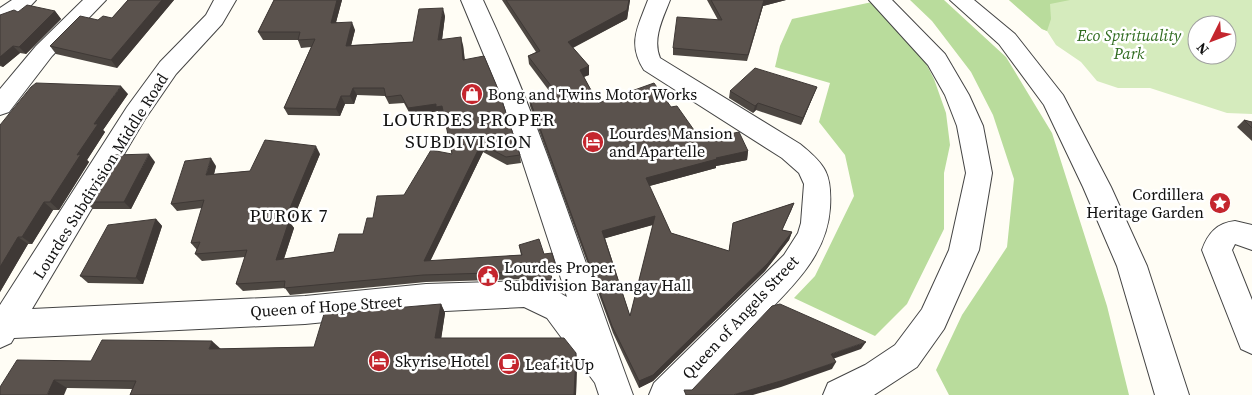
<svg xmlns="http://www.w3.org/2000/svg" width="1252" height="395" viewBox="0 0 1252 395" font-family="'Source Serif 4',serif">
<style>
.green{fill:#d5ebbd;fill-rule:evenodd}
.forest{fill:#b9dc9c}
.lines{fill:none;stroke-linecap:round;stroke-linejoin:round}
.minor-casing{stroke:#444;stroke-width:2}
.minor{fill:#fff;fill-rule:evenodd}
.wall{fill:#4d4742;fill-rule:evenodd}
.shaded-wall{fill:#3f3936}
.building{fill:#5a524d;stroke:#3f3936;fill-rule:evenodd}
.labels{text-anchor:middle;stroke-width:5;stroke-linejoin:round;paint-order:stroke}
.park-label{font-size:16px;font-style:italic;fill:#2f6b1f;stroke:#fff}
.poi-label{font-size:16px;fill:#111;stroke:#fff;text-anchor:start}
.street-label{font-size:16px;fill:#111;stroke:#fff}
.neighbourhood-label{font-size:18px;letter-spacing:1px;fill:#111;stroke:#fff}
.quarter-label{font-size:19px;letter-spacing:1px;fill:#111;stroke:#fff}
</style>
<rect width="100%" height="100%" fill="#fffdf5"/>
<path class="green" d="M1009 0H1252V114L1227 113 1150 88H1118L1097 81 1081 62 1056 45 1047 31 1042 29ZM1197 25H1227V55H1197Z"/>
<g class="forest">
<path d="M910 0H944L1006 57 1052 133 1107 306 1129 395H949L936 370 962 315 1007 247 1014 179 993 115 971 72 932 21Z"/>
<path d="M1009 0H1070L1050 4 1051 19 1047 31 1042 29Z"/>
<path d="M877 1 920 52 934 79 946 113 950 145 944 173V229L907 304 875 336 794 298 815 276 854 196 845 155 819 122 830 83 775 67 780 46 792 19Z"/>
</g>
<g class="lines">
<g class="minor-casing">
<g id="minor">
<path d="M12 0H36L22 15 0 24V8Z"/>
<path d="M83 0H106L52 56 9 112 0 115V89L36 46Z"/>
<path d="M214 0H236L222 24 176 74 145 119 32 309 305 296 426 284 524 281 553 289 567 297 501 96 461 0H483C543 128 584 263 633 395H599L595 383 547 318 524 307 426 312 305 324 14 338 11 343 0 348V305L127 107 160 62 206 15Z"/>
<path d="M648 0H670C663 18 652 39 660 58L800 144C826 165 832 174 830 208 827 256 791 288 759 321 736 345 712 370 689 395H649L654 383 784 255 798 233 801 223 804 184 799 173 782 158 644 70C627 43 638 27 648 0Z"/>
<path d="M869 0H892L945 54 969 95 983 126 992 173 979 250 944 329 917 367 874 395H823L828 383 865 365 895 345 922 309 949 250 966 173 957 126 945 95 928 65Z"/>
<path d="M950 0H974L1015 34 1063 95 1111 187 1147 266 1189 395H1155L1117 266 1083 187 1044 105 999 44Z"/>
<path d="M1235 221 1252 225V250L1235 244 1232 250 1252 300V354L1241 349 1202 250C1208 233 1217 223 1235 221Z"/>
</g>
</g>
<use href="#minor" class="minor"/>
</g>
<g class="wall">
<path d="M128 0H174L117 68 56 54 50 46 98 20 112 18Z"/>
<path d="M274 0H342L336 22 355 30 351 45 413 42 445 16 442 39 463 45 465 60 520 155 521 163 507 165 483 152 430 261 521 255 519 245 544 254 557 271 550 273 554 287 524 279 426 282 290 295 285 288 243 291 236 284 245 257 202 261 195 254 197 250 191 243 202 208 177 211 171 204 216 166 214 174 250 171 320 154 291 224 294 228 284 259 334 252 363 234 373 218 404 195 452 154 444 114H439L438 111 411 116 404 103 389 104 385 96 357 95 354 104H345L340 116 288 115 284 108 311 47 301 48 298 40H263L258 32Z"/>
<path d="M502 0H630L627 19 573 48 589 66V75L584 77 598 103 671 107 701 140 748 151 747 160 716 166V168L649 186 671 233 729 251 733 223 794 203 791 211 782 230 792 232 789 240 765 271 653 381 639 388 613 333 530 106 529 98 550 92 529 64 528 56 536 52ZM653 225 630 316 605 238Z"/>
<path d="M707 0H786L763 6 747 61 673 55V48L718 20Z"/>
<path d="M55 11 61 19 26 54 20 53 3 67 0 66V15L18 12Z"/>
<path d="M817 87 814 94 801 125 756 110 753 113 729 98 730 91Z"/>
<path d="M128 94 103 130 105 132 87 160 89 162 59 210H53L32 244H28L0 292V125Z"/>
<path d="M1244 120 1252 122V141L1237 127Z"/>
<path d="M155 162 131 209H93L86 202Z"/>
<path d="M156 219 162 226 143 284 88 283 80 276Z"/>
<path d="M441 304 445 313 441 338 576 353 577 362 576 395H130L132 389 67 388 0 395 91 361 221 349 314 347Z"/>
</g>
<g class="shaded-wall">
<path d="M162 0H174L117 68 111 60Z"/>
<path d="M337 0H342L334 30 331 23Z"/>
<path d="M629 0H630L627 19 568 50V42Z"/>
<path d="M764 0H786L763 6 747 61Z"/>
<path d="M443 8 445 16 441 48 438 40Z"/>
<path d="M55 11 61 19 26 54 19 47Z"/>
<path d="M352 22 355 30 349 54 346 46Z"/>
<path d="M461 37 463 45 465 68 463 60Z"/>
<path d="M13 46 20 53 3 67 0 64V57Z"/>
<path d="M589 66V75L580 78V70Z"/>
<path d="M121 86 128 94 103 130 105 132 87 160 89 162 59 210 50 202 94 124Z"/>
<path d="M817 87 814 94 801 125 803 118Z"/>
<path d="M353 88 357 95 354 104 350 96Z"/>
<path d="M341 96 345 104 340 116 336 109Z"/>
<path d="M758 103 756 110 753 113 755 106Z"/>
<path d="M436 104 442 106 445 113 439 114 438 111 411 116 408 108Z"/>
<path d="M481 144 483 152 427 268 424 261Z"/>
<path d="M316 146 320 154 291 224 294 228 281 267 276 260 285 220Z"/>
<path d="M748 151 747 160 716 166V168L646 187V178L716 158Z"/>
<path d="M149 154 155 162 131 209 124 202Z"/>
<path d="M211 158 216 166 212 182 206 175Z"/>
<path d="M44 202 53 210 32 244 22 237Z"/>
<path d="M655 216V224L603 239 602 231Z"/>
<path d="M156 219 162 226 143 284 136 278Z"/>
<path d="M792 232 789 240 765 271 653 381 639 388V381Z"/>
<path d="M18 237 28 244 0 292V267Z"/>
<path d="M555 264 557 271 549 273 548 266Z"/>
<path d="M441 304 445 313 440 347 435 338Z"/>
<path d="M212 341 222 350 209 349Z"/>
<path d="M866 342 861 349 827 361 831 354Z"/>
<path d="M576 353 577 362 576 395H574Z"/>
<path d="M836 362 832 369 781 387 753 395H733Z"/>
<path d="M54 380 67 388 64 395H47Z"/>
</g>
<g class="building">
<path d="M128 0H162L111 60 50 46 80 16 98 20 103 16 112 18Z"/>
<path d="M274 0H337L331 23 352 22 346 46 413 42 419 9 443 8 438 40 461 37 463 60 484 56 498 89 520 155 506 157 481 144 424 261 522 255 519 245 539 239 544 254 552 253 555 264 548 266 553 281 522 272 423 275 284 288 285 281 236 284 247 250 195 254 200 242 191 243 204 200 171 204 185 161 211 158 206 175 250 171 265 140 316 146 285 220 289 221 276 260 334 252 339 234H363L367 218H373L377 196 404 195 431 150 452 154 442 106 436 107V104L408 108 401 95 386 97 384 88H353L350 96H341L336 109 284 108 315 39 298 40 300 32H258Z"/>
<path d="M506 0H629L627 10 568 42 589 66 580 70 598 103 654 83 671 107 677 106 701 140 739 132 748 151 716 158 717 159 646 178 671 233 729 251 733 223 794 203 782 230 792 232 768 263 653 375 639 381 612 326 529 98 555 91 528 56 540 51ZM655 216 630 316 602 231Z"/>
<path d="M711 0H764L748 55 673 48 677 17 722 20Z"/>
<path d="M27 5 55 11 19 47 13 46 0 57V15L14 10 18 12Z"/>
<path d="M755 68 817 87 803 118 758 103 755 106 730 91Z"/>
<path d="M36 83 121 86 94 124H98L77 155 81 154 50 202H44L22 237H18L0 267V125L31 87Z"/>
<path d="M1244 120 1252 122V128Z"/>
<path d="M149 154 124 202H86L115 155Z"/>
<path d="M156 219 136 278 80 276 108 225Z"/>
<path d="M441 304 435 338H564L576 353 574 395H130L136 381 54 380 47 395H0V387L17 360 91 361 102 340 212 341 209 349 314 347 324 314Z"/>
<path d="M780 304 866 342 831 354 836 362 784 380 733 395H686L684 390H692L772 306Z"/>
</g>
<defs>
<g id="shop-disc" transform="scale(1.125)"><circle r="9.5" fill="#c4262e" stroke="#fff"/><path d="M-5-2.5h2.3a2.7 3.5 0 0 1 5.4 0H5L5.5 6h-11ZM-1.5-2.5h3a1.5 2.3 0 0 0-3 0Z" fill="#fff"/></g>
<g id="hotel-disc" transform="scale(1.125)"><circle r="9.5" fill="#c4262e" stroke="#fff"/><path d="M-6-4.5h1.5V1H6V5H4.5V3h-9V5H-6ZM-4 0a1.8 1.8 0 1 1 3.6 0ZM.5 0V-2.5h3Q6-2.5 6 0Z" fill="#fff"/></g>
<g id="sight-disc" transform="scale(1.125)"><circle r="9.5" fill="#c4262e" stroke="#fff"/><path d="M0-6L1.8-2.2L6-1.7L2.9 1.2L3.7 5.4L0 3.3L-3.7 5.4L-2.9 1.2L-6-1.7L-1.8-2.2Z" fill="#fff"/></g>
<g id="civic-disc" transform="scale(1.125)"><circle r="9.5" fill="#c4262e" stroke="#fff"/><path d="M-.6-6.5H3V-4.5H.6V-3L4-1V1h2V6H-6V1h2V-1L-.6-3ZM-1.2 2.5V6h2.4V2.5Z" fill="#fff"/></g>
<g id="cafe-disc" transform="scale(1.125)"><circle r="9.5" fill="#c4262e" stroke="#fff"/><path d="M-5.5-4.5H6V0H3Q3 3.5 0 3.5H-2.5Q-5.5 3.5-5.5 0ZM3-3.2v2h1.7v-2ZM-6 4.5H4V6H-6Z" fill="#fff"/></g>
</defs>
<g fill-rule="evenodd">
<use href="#shop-disc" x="472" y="94"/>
<use href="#hotel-disc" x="593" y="142"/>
<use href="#sight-disc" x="1220" y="203"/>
<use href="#civic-disc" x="488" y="276"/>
<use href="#hotel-disc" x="379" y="361"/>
<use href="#cafe-disc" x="509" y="364"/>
</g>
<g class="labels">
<g class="park-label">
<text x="1129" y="41">Eco Spirituality<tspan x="1129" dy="18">Park</tspan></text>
</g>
<g class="poi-label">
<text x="488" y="100">Bong and Twins Motor Works</text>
<text x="609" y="139">Lourdes Mansion<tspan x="609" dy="18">and Apartelle</tspan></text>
<text x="1204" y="200" text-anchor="end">Cordillera<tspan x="1204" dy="18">Heritage Garden</tspan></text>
<text x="504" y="273">Lourdes Proper<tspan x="504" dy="18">Subdivision Barangay Hall</tspan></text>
<text x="395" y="367">Skyrise Hotel</text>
<text x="525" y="370">Leaf it Up</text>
</g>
<g class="street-label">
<text transform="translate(100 176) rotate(-58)" y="6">Lourdes Subdivision Middle Road</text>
<text transform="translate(326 306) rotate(-4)" y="6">Queen of Hope Street</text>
<text transform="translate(740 317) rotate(-47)" y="6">Queen of Angels Street</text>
</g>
<g class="neighbourhood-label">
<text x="289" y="222">PUROK 7</text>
</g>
<g class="quarter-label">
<text x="469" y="126">LOURDES PROPER<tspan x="469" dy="22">SUBDIVISION</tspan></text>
</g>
</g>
<g transform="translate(1212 40) rotate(228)"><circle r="24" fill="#ffffff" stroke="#a0a0a0"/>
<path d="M0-4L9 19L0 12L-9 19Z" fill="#c4262e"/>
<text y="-8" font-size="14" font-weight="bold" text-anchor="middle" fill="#111111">N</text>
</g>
</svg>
